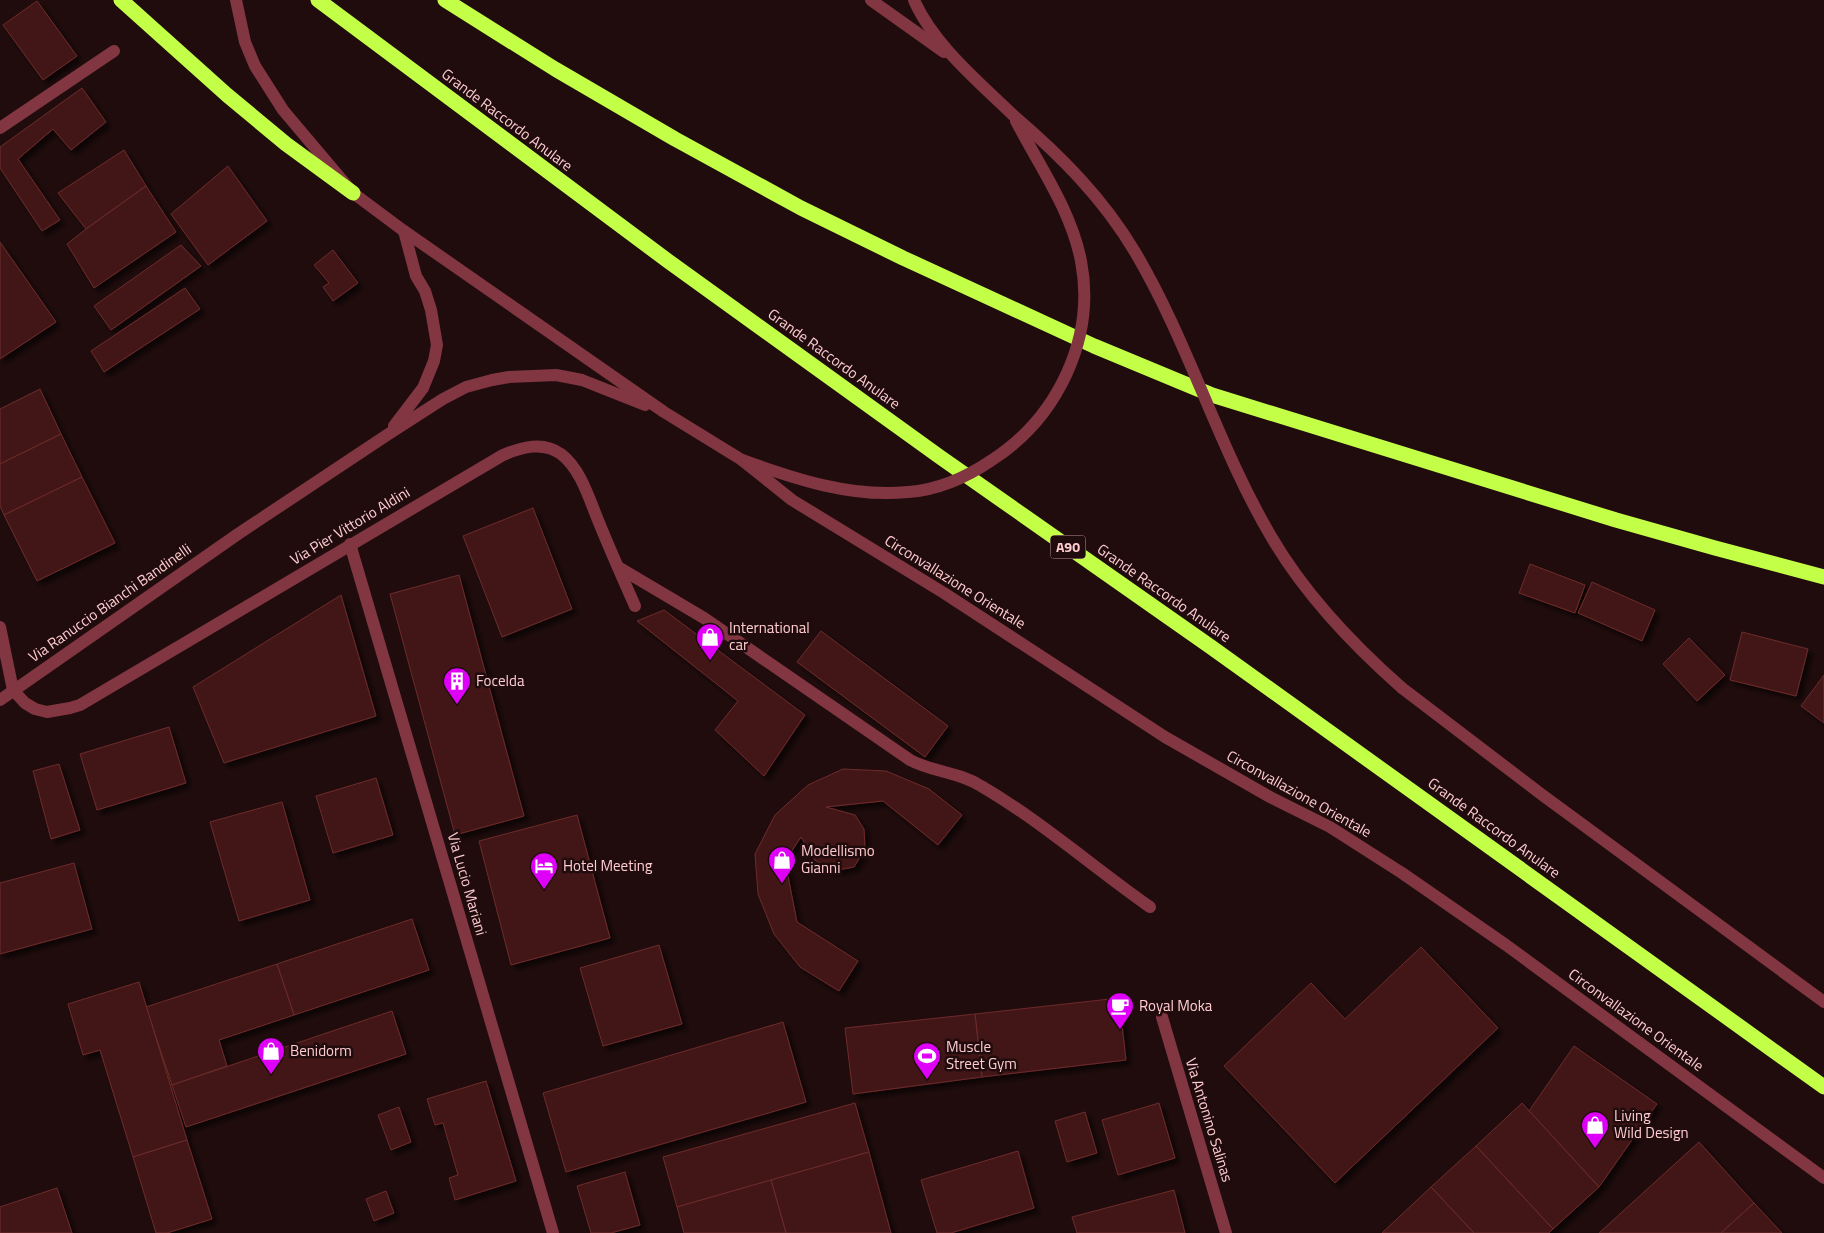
<svg xmlns="http://www.w3.org/2000/svg" width="1824" height="1233" viewBox="0 0 1824 1233" font-family="'Titillium Web',sans-serif">
<style>
.building{fill:#421818;stroke:#6e2a2a;filter:url(#shadow)}
.lines{fill:none;stroke-linecap:round;stroke-linejoin:round}
.minor{stroke:#813642;stroke-width:12}
.highway{stroke:#c4ff47;stroke-width:15}
.minor-bridge{stroke:#813642;stroke-width:12}
.labels{text-anchor:middle;stroke-width:5;stroke-linejoin:round;paint-order:stroke}
.shield{fill:#200c0d;stroke:#bc9296;stroke-width:1}
.shield-label{font-size:14px;font-weight:bold;fill:#ffccd0}
.street-label{font-size:15px;fill:#ffccd0;stroke:#200c0d}
.poi-label{font-size:15px;fill:#ffccd0;stroke:#200c0d;text-anchor:start}
</style>
<defs>
<filter id="shadow"><feDropShadow dx="4.5" dy="4.5" stdDeviation="2.5" flood-color="#0009"/></filter>
</defs>
<rect width="100%" height="100%" fill="#200c0d"/>
<g class="building">
<path d="M37 1 77 56 43 80 3 25Z"/>
<path d="M82 88 106 122 71 150 53 129 18 159 60 220 42 231 0 168V147Z"/>
<path d="M124 150 146 186 86 229 58 193Z"/>
<path d="M228 166 267 221 208 265 171 214Z"/>
<path d="M146 186 176 232 94 288 67 244 86 229Z"/>
<path d="M0 242 56 322 0 359Z"/>
<path d="M181 245 201 266 111 330 94 306Z"/>
<path d="M333 250 358 283 333 301 323 287 329 283 314 265Z"/>
<path d="M185 288 200 309 104 372 91 351Z"/>
<path d="M40 389 61 434 0 464V409Z"/>
<path d="M61 434 82 477 4 515 0 506V464Z"/>
<path d="M82 477 115 543 37 581 4 515Z"/>
<path d="M533 508 572 609 502 637 463 536Z"/>
<path d="M1530 564 1585 585 1575 613 1519 593Z"/>
<path d="M459 575 524 816 455 835 390 594Z"/>
<path d="M1592 582 1655 610 1642 641 1578 613Z"/>
<path d="M341 595 376 716 224 763 193 687Z"/>
<path d="M664 610 805 715 764 776 715 730 738 701 637 621Z"/>
<path d="M821 631 948 726 925 757 797 662Z"/>
<path d="M1742 632 1808 649 1796 696 1730 680Z"/>
<path d="M1689 638 1725 675 1697 701 1663 664Z"/>
<path d="M1824 675V723L1801 706Z"/>
<path d="M169 727 186 783 97 810 80 754Z"/>
<path d="M59 764 80 830 51 839 33 771Z"/>
<path d="M843 769 886 771 929 789 962 815 938 845 883 801 826 807 855 815 864 829 865 849 854 867 833 871 815 860 801 837 785 861 797 922 858 961 839 991 800 967 774 934 758 894 755 854 775 815 808 785Z"/>
<path d="M376 778 393 835 333 853 316 796Z"/>
<path d="M282 802 310 900 239 921 210 822Z"/>
<path d="M577 815 610 938 511 965 479 841Z"/>
<path d="M74 863 92 929 0 954V883Z"/>
<path d="M412 919 429 970 294 1015 277 964Z"/>
<path d="M659 945 682 1024 603 1046 580 968Z"/>
<path d="M1421 947 1498 1028 1335 1183 1224 1066 1311 983 1345 1019Z"/>
<path d="M277 964 294 1015 219 1040 227 1066 172 1085 146 1007Z"/>
<path d="M139 982 187 1140 133 1157 100 1050 83 1055 68 1004Z"/>
<path d="M1119 998 1126 1060 982 1077 975 1014Z"/>
<path d="M392 1011 406 1054 186 1127 172 1085Z"/>
<path d="M975 1014 982 1077 853 1094 845 1028Z"/>
<path d="M783 1022 806 1102 566 1172 543 1093Z"/>
<path d="M1574 1046 1657 1104 1599 1187 1529 1111Z"/>
<path d="M486 1081 516 1181 455 1200 449 1178 458 1175 443 1123 435 1125 427 1099Z"/>
<path d="M855 1103 869 1152 677 1207 663 1157Z"/>
<path d="M1159 1103 1175 1158 1118 1175 1102 1120Z"/>
<path d="M1522 1103 1599 1187 1553 1229 1476 1146Z"/>
<path d="M399 1107 411 1142 391 1150 378 1115Z"/>
<path d="M1085 1112 1097 1153 1067 1162 1055 1121Z"/>
<path d="M187 1140 212 1219 167 1233H156L133 1157Z"/>
<path d="M1699 1142 1754 1203 1721 1233H1599Z"/>
<path d="M1476 1146 1553 1229 1549 1233H1474L1431 1187Z"/>
<path d="M1018 1151 1034 1208 951 1233H937L921 1180Z"/>
<path d="M869 1152 891 1233H786L771 1180Z"/>
<path d="M625 1172 640 1225 611 1233H591L577 1186Z"/>
<path d="M771 1180 786 1233H684L677 1207Z"/>
<path d="M1431 1187 1474 1233H1382Z"/>
<path d="M57 1188 72 1233H0V1207Z"/>
<path d="M1174 1190 1185 1233H1077L1072 1217Z"/>
<path d="M386 1191 394 1213 374 1221 366 1199Z"/>
<path d="M1754 1203 1782 1233H1721Z"/>
</g>
<g class="lines">
<g class="minor">
<path d="M236 0 245 42 255 66 283 110 353 193 404 231 664 412 742 460 792 500 944 593 1165 737 1270 797 1330 827 1402 873 1506 945 1824 1178"/>
<path d="M871 0 944 52"/>
<path d="M914 0C933 44 979 82 1013 115"/>
<path d="M0 128 114 51"/>
<path d="M394 426 423 388 434 361 437 345 431 310 425 291 416 276 404 231"/>
<path d="M350 544 553 1233"/>
<path d="M618 567 704 618 910 760C932 772 959 772 981 786 1041 821 1093 867 1150 907"/>
<path d="M0 627 13 690 25 703 35 709 47 712 70 708 80 705 503 455C522 447 543 441 561 454 582 470 590 502 600 525 611 552 623 579 635 606"/>
<path d="M1402 688 1541 794 1824 1002"/>
<path d="M0 700 238 534 387 435 443 399 466 387 492 380 509 377 556 375 582 380 645 405"/>
<path d="M1162 1017 1226 1233"/>
</g>
<g class="highway">
<path d="M121 0 227 95 286 144 353 193"/>
<path d="M318 0 668 261 940 457 1211 647 1824 1087"/>
<path d="M445 0 555 69 675 139 801 208 903 258 1094 346 1212 395 1616 520 1715 548 1824 577"/>
</g>
<g class="minor-bridge">
<path d="M1013 115C1060 155 1103 198 1135 252 1189 343 1218 447 1272 538 1306 596 1352 644 1402 688"/>
<path d="M742 460C795 479 852 498 908 492 939 490 967 477 992 460 1057 418 1096 339 1081 261 1071 210 1040 167 1016 121"/>
</g>
</g>
<defs>
<g id="shop-pin" transform="scale(1.4375)"><path d="M0 17L-7.5 6A9.5 9.5 0 1 1 7.5 6Z" fill="#de00f7" stroke="#200c0d"/><path d="M-5-2.5h2.3a2.7 3.5 0 0 1 5.4 0H5L5.5 6h-11ZM-1.5-2.5h3a1.5 2.3 0 0 0-3 0Z" fill="#fff"/></g>
<g id="building-pin" transform="scale(1.4375)"><path d="M0 17L-7.5 6A9.5 9.5 0 1 1 7.5 6Z" fill="#de00f7" stroke="#200c0d"/><path d="M-4-6H4V6H1V3H-1V6H-4ZM-2.5-4.3h1.7v1.8h-1.7ZM.8-4.3h1.7v1.8H.8ZM-2.5-1h1.7V.8h-1.7ZM.8-1h1.7V.8H.8Z" fill="#fff"/></g>
<g id="hotel-pin" transform="scale(1.4375)"><path d="M0 17L-7.5 6A9.5 9.5 0 1 1 7.5 6Z" fill="#de00f7" stroke="#200c0d"/><path d="M-6-4.5h1.5V1H6V5H4.5V3h-9V5H-6ZM-4 0a1.8 1.8 0 1 1 3.6 0ZM.5 0V-2.5h3Q6-2.5 6 0Z" fill="#fff"/></g>
<g id="cafe-pin" transform="scale(1.4375)"><path d="M0 17L-7.5 6A9.5 9.5 0 1 1 7.5 6Z" fill="#de00f7" stroke="#200c0d"/><path d="M-5.5-4.5H6V0H3Q3 3.5 0 3.5H-2.5Q-5.5 3.5-5.5 0ZM3-3.2v2h1.7v-2ZM-6 4.5H4V6H-6Z" fill="#fff"/></g>
<g id="stadium-pin" transform="scale(1.4375)"><path d="M0 17L-7.5 6A9.5 9.5 0 1 1 7.5 6Z" fill="#de00f7" stroke="#200c0d"/><path d="M0-5a6.5 5 0 1 0 0 10a6.5 5 0 1 0 0-10ZM-3.5-1.8h7v3.6h-7Z" fill="#fff"/></g>
</defs>
<g fill-rule="evenodd">
<use href="#shop-pin" x="710" y="637"/>
<use href="#building-pin" x="457" y="681"/>
<use href="#shop-pin" x="782" y="860"/>
<use href="#hotel-pin" x="544" y="866"/>
<use href="#cafe-pin" x="1120" y="1006"/>
<use href="#shop-pin" x="271" y="1051"/>
<use href="#stadium-pin" x="927" y="1056"/>
<use href="#shop-pin" x="1595" y="1125"/>
</g>
<g class="labels">
<rect class="shield" x="1050.5" y="535.5" width="35" height="23" rx="4"/>
<g class="shield-label">
<text x="1068" y="552">A90</text>
</g>
<g class="street-label">
<text transform="translate(507 120) rotate(37)" y="5">Grande Raccordo Anulare</text>
<text transform="translate(834 359) rotate(36)" y="5">Grande Raccordo Anulare</text>
<text transform="translate(350 526) rotate(-31)" y="5">Via Pier Vittorio Aldini</text>
<text transform="translate(955 582) rotate(32)" y="5">Circonvallazione Orientale</text>
<text transform="translate(1164 593) rotate(35)" y="5">Grande Raccordo Anulare</text>
<text transform="translate(110 603) rotate(-35)" y="5">Via Ranuccio Bianchi Bandinelli</text>
<text transform="translate(1299 794) rotate(29)" y="5">Circonvallazione Orientale</text>
<text transform="translate(1494 828) rotate(36)" y="5">Grande Raccordo Anulare</text>
<text transform="translate(467 884) rotate(74)" y="5">Via Lucio Mariani</text>
<text transform="translate(1636 1020) rotate(36)" y="5">Circonvallazione Orientale</text>
<text transform="translate(1209 1120) rotate(73)" y="5">Via Antonino Salinas</text>
</g>
<g class="poi-label">
<text x="729" y="633">International<tspan x="729" dy="17">car</tspan></text>
<text x="476" y="686">Focelda</text>
<text x="801" y="856">Modellismo<tspan x="801" dy="17">Gianni</tspan></text>
<text x="563" y="871">Hotel Meeting</text>
<text x="1139" y="1011">Royal Moka</text>
<text x="946" y="1052">Muscle<tspan x="946" dy="17">Street Gym</tspan></text>
<text x="290" y="1056">Benidorm</text>
<text x="1614" y="1121">Living<tspan x="1614" dy="17">Wild Design</tspan></text>
</g>
</g>
</svg>
